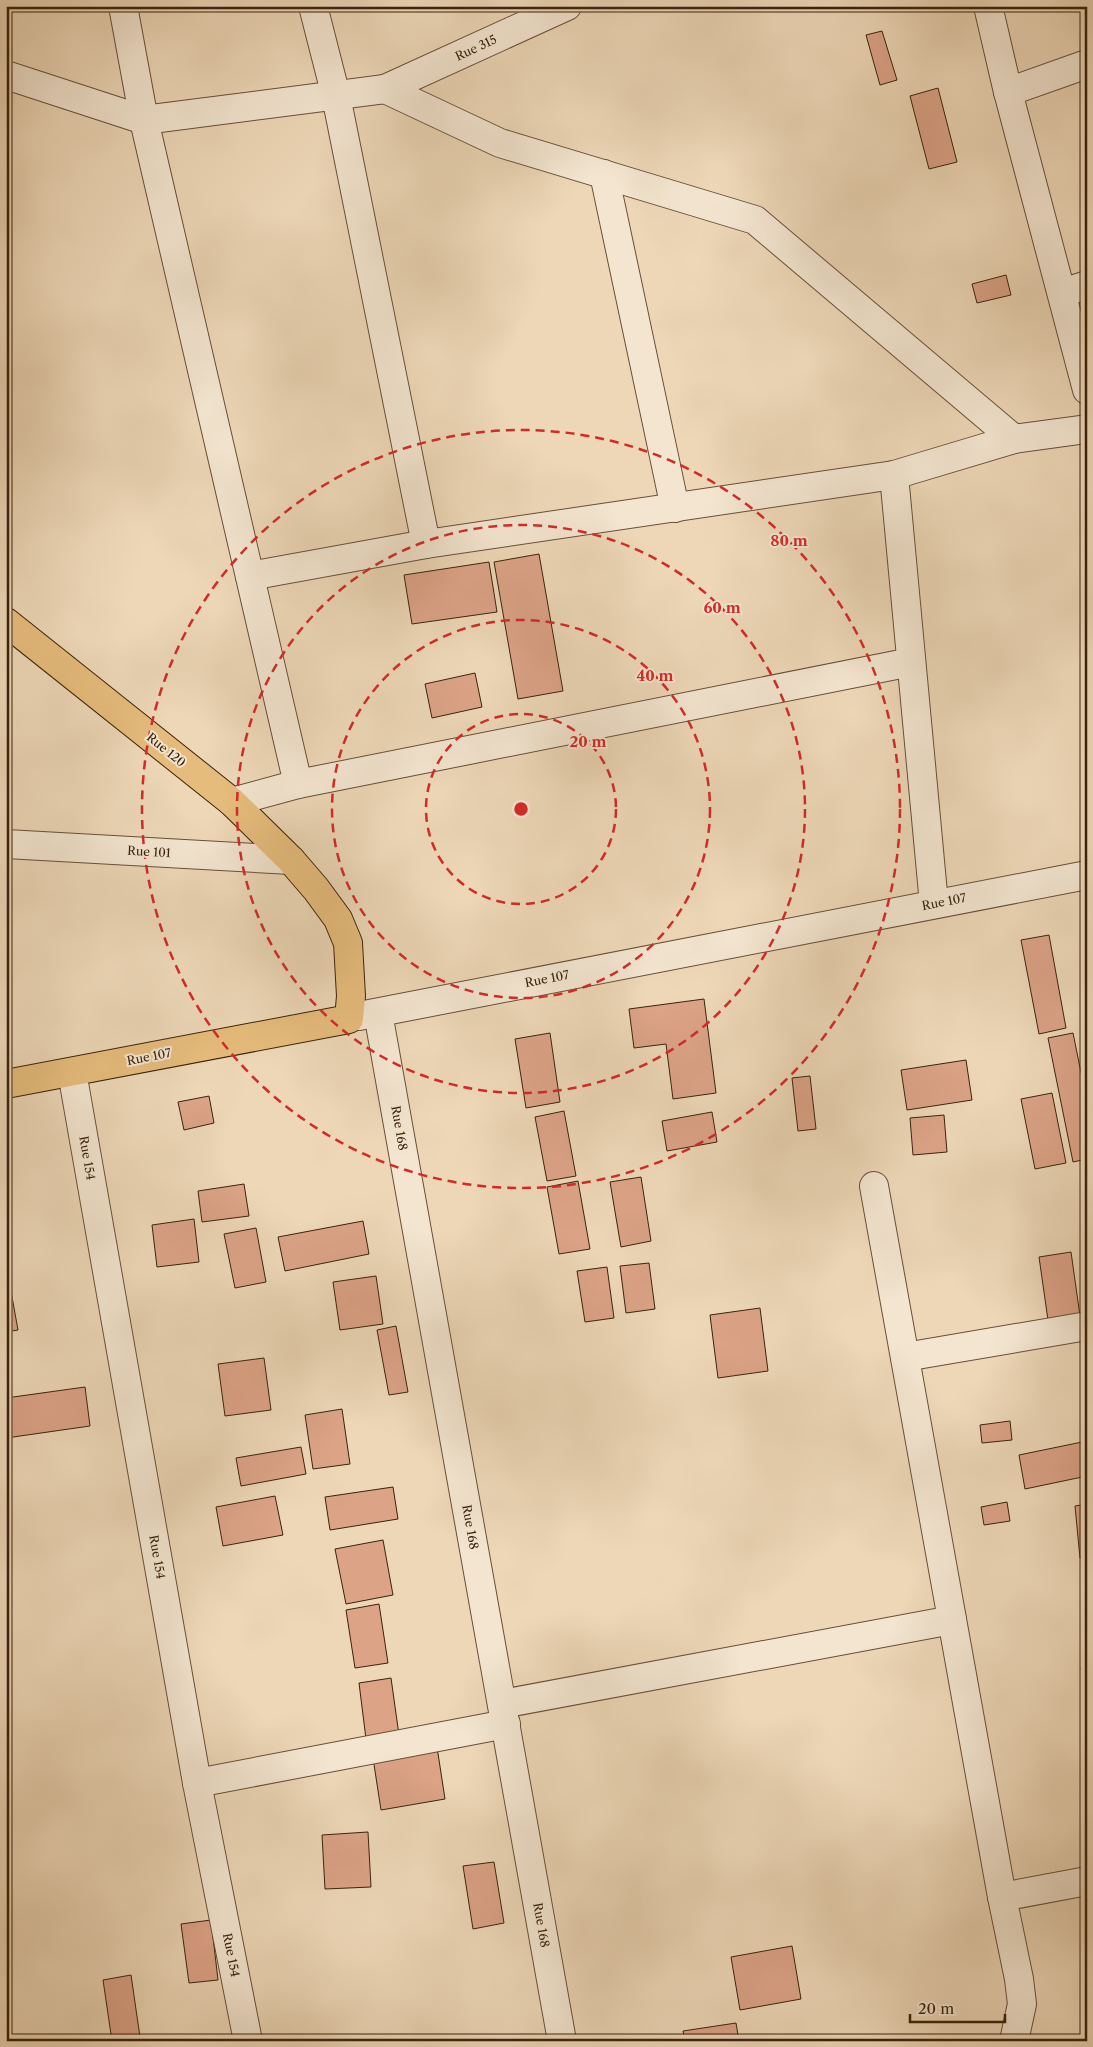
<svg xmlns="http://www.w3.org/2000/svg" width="1093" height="2047" viewBox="0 0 1093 2047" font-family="'Libre Caslon Text',serif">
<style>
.building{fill:#dca387;stroke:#3a220c}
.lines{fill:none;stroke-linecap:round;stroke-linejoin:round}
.minor-casing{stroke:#674f37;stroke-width:30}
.major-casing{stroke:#3a220c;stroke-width:30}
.minor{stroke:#f3e5d0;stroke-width:28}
.major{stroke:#e6bc7c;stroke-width:28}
.ring{fill:none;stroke:#d62828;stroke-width:2.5;stroke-dasharray:9 6}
.labels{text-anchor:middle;stroke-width:4;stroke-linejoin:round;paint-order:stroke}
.street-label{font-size:12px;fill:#3a220c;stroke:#f3e5d0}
.centre{fill:#d62828;stroke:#f3e5d0;stroke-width:2.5}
.ring-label{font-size:15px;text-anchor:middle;font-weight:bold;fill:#d62828;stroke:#f3e5d0;stroke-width:4;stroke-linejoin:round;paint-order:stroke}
</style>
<rect width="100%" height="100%" fill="#edd7b7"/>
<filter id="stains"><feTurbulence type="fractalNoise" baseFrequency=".004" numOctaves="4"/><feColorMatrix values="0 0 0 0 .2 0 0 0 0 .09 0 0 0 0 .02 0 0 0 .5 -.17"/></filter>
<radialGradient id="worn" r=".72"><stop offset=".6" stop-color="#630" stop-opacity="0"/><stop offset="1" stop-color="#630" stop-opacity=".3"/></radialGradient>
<g class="building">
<path d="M882 31 897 80 880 85 866 35Z"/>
<path d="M938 88 957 162 929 169 910 96Z"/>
<path d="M1006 275 1011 295 977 303 972 284Z"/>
<path d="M539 554 563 691 518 699 494 562Z"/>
<path d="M489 562 497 612 412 624 404 575Z"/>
<path d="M475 673 482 707 432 718 425 684Z"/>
<path d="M1049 935 1066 1028 1039 1034 1021 940Z"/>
<path d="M704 999 716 1093 673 1099 666 1044 634 1048 629 1009Z"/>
<path d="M550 1033 560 1102 526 1108 515 1039Z"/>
<path d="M1073 1033 1087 1102V1159L1073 1162 1048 1038Z"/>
<path d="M966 1060 972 1100 907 1110 901 1070Z"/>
<path d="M810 1076 816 1129 798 1131 792 1078Z"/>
<path d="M1052 1093 1066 1163 1035 1169 1021 1099Z"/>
<path d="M209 1096 214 1123 184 1130 178 1102Z"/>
<path d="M564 1111 576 1176 547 1181 535 1117Z"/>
<path d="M712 1112 717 1142 667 1151 662 1121Z"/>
<path d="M944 1115 947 1152 913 1155 910 1118Z"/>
<path d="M641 1177 651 1241 621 1247 610 1182Z"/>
<path d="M578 1181 590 1249 559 1254 547 1187Z"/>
<path d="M244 1184 249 1216 202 1222 198 1191Z"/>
<path d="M194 1219 199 1262 157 1267 152 1225Z"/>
<path d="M363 1221 369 1254 285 1271 278 1237Z"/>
<path d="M256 1228 266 1282 235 1288 224 1234Z"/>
<path d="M1071 1252 1080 1316 1048 1320 1039 1257Z"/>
<path d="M649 1263 655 1309 626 1313 620 1266Z"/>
<path d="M607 1267 614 1318 585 1322 577 1271Z"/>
<path d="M7 1269 18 1330 6 1332V1270Z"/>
<path d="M376 1276 383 1324 340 1330 333 1282Z"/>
<path d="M760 1308 768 1371 718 1378 710 1315Z"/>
<path d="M396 1326 408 1392 389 1395 377 1330Z"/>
<path d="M264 1358 271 1410 225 1416 218 1364Z"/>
<path d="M85 1387 90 1426 6 1438V1398Z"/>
<path d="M342 1409 350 1464 313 1469 305 1415Z"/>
<path d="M1010 1421 1012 1440 982 1443 980 1425Z"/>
<path d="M1087 1441V1476L1025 1489 1019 1455Z"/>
<path d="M301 1447 306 1474 241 1486 236 1458Z"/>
<path d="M393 1487 398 1519 330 1530 325 1497Z"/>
<path d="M275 1496 283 1535 223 1546 216 1507Z"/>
<path d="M1007 1502 1010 1521 984 1525 981 1507Z"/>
<path d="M1087 1504V1557L1080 1558 1075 1506Z"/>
<path d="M383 1540 393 1595 346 1604 335 1549Z"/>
<path d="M379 1604 388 1663 355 1668 346 1610Z"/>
<path d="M1087 1666V1703L1081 1668Z"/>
<path d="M391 1678 399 1735 366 1739 359 1683Z"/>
<path d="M437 1747 445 1799 381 1810 373 1758Z"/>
<path d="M368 1832 371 1887 325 1889 322 1835Z"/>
<path d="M494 1862 504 1923 473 1929 463 1866Z"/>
<path d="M211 1920 218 1980 189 1983 181 1924Z"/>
<path d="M792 1946 801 1999 740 2010 731 1957Z"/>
<path d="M131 1975 140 2037 112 2041 103 1980Z"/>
<path d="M736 2023 739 2041H685L683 2031Z"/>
</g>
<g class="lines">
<g class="minor-casing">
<g id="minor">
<path d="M123 6 144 120 298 784"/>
<path d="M313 6 336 96 426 544"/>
<path d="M988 6 1008 92 1087 390"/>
<path d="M6 75 144 120 385 89 500 143 755 220 1014 439"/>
<path d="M385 89 567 6"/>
<path d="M1008 92 1087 64"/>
<path d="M604 174 675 508"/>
<path d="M1062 293 1087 285"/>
<path d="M894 475 934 904"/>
<path d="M250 576 426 544 894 475 1014 439 1087 429"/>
<path d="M232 802 298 784 911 662"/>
<path d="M6 844 291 860"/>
<path d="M378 1013 562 2041"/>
<path d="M359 1016 1087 875"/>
<path d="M72 1072 197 1783 248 2041"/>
<path d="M874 1186 1002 1897 1019 1979 1022 2004 1014 2041"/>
<path d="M905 1357 1087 1326"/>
<path d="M502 1704 952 1620"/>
<path d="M197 1783 506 1724"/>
<path d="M1002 1897 1087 1881"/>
</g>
</g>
<g class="major-casing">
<path id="major" d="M6 622 232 802 291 860 316 889 338 919 348 943 351 996 349 1019 6 1084"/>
</g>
<use href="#minor" class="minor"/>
<use href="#major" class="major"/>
</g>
<g class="ring">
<circle cx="521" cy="809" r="95"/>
<circle cx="521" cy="809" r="189"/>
<circle cx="521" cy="809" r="284"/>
<circle cx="521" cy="809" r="379"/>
</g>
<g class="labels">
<g class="street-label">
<text transform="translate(476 48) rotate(-25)" y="4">Rue 315</text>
<text transform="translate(166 750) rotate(39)" y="4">Rue 120</text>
<text transform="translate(149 852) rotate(3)" y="4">Rue 101</text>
<text transform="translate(944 902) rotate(-11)" y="4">Rue 107</text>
<text transform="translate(547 979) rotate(-11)" y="4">Rue 107</text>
<text transform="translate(149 1057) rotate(-11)" y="4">Rue 107</text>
<text transform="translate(399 1128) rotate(80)" y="4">Rue 168</text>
<text transform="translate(87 1158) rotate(80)" y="4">Rue 154</text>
<text transform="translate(470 1527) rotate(80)" y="4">Rue 168</text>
<text transform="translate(157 1557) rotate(80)" y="4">Rue 154</text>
<text transform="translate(541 1925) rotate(80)" y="4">Rue 168</text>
<text transform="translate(231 1955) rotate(79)" y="4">Rue 154</text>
</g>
</g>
<circle cx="521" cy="809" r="8" class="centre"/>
<g class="ring-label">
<text x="789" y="546">80 m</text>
<text x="722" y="613">60 m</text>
<text x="655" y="681">40 m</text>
<text x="588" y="747">20 m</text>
</g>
<rect width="1093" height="2047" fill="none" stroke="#edd7b7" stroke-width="25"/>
<rect x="8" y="8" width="1078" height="2032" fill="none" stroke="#3a220c" stroke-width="2.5"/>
<rect x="12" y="12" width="1068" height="2022" fill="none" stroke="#3a220c"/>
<path d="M910 2014v8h95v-8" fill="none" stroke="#3a220c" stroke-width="2.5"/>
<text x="918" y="2014" font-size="15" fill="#3a220c" stroke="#f3e5d0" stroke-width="4" paint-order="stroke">20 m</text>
<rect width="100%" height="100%" filter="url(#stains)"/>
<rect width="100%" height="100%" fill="url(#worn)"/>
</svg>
